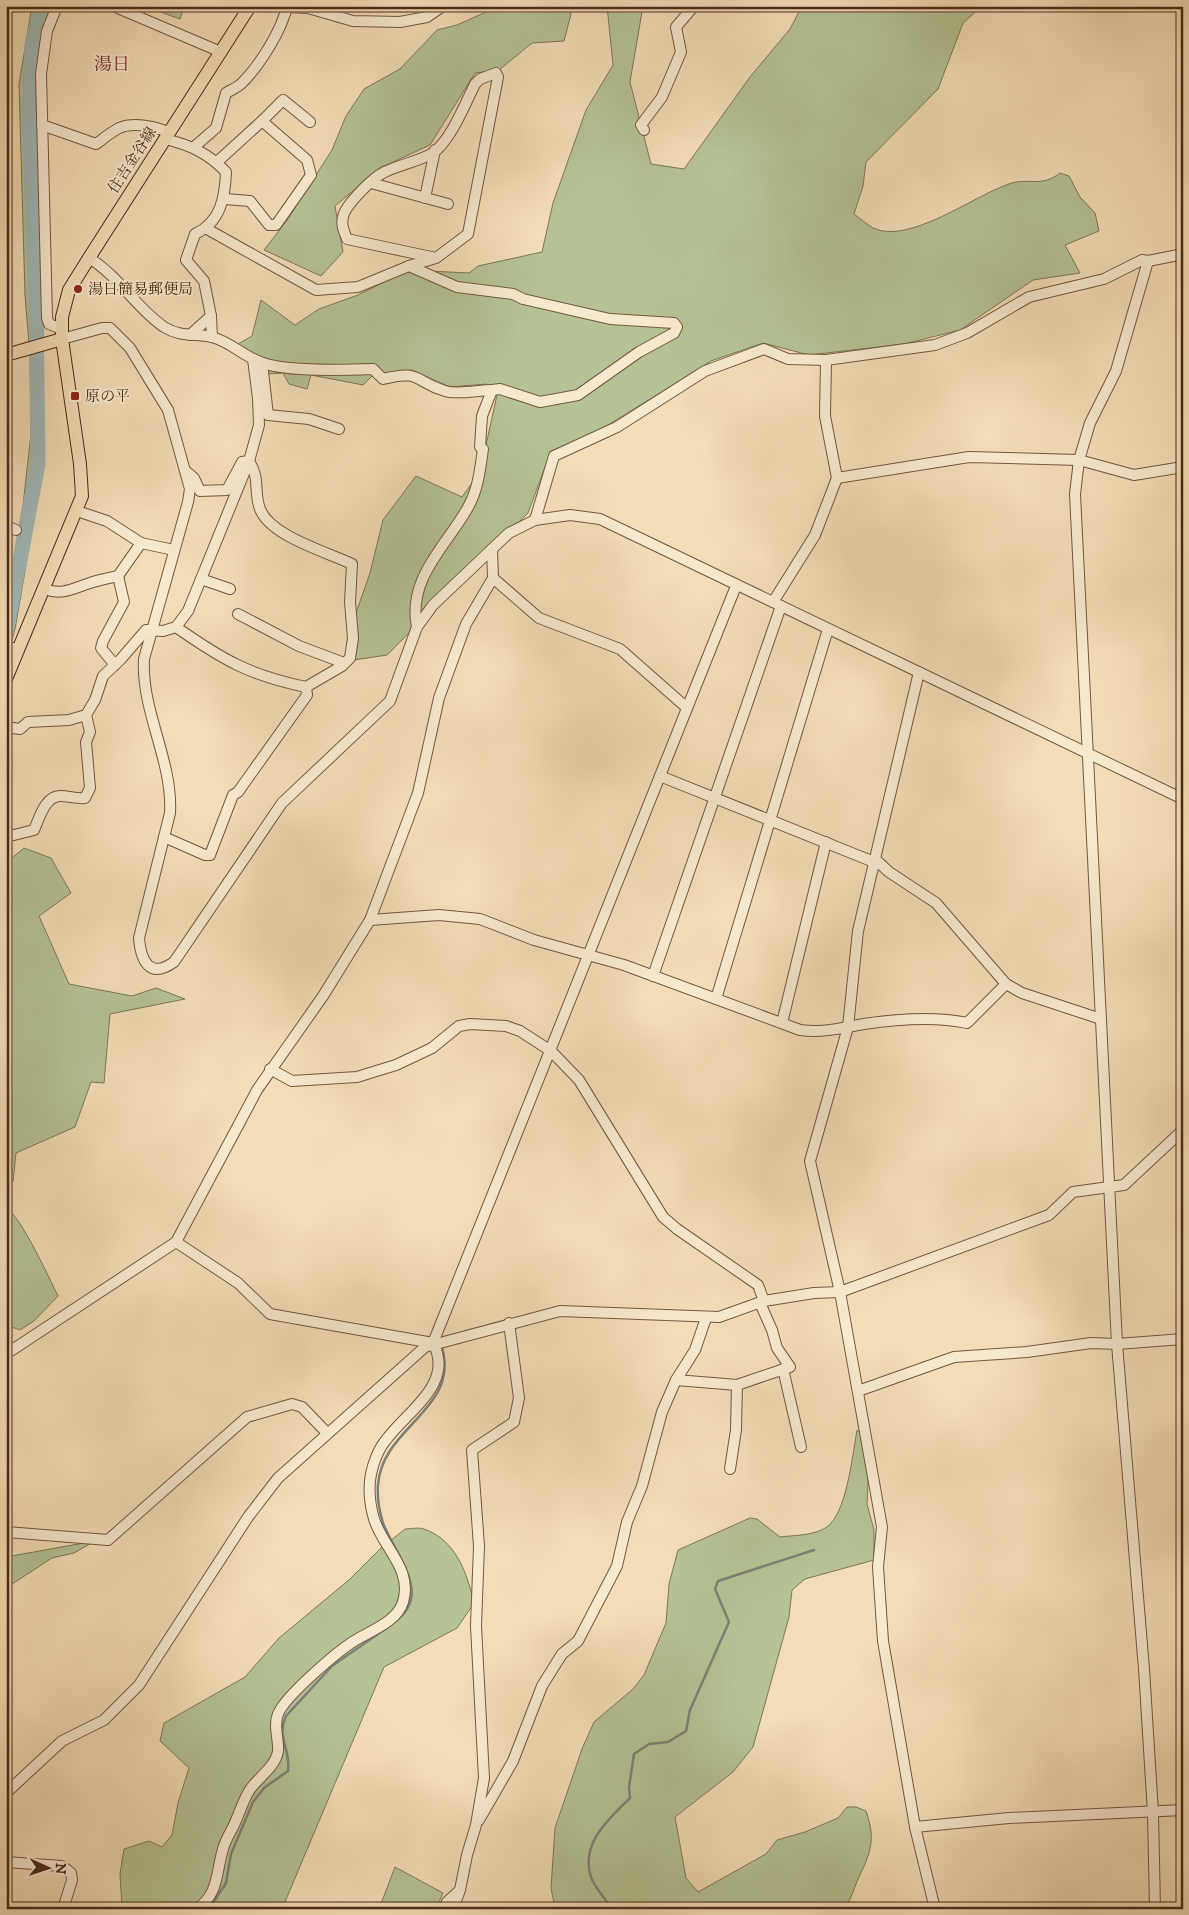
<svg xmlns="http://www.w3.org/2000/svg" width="1189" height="1915" viewBox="0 0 1189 1915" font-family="'IM FELL DW Pica','Noto Serif JP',serif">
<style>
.green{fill:#b4c294;stroke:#7e7656}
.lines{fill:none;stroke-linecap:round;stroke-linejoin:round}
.stream{stroke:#7d8078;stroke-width:2.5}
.river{stroke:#a0b9b9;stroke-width:15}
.minor-casing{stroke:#74573f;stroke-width:12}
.major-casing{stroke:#492a17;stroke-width:14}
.minor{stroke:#f7e9d0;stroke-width:10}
.major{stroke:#f3ddb7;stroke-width:12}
.poi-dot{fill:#8f2418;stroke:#f7e9d0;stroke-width:2}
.labels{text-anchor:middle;stroke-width:4;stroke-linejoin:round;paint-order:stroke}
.street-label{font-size:15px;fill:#492a17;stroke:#f7e9d0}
.poi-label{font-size:15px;fill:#492a17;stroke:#f7e9d0;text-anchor:start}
.quarter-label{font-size:18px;fill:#7a1f14;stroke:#f7e9d0}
</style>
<rect width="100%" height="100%" fill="#f3ddb7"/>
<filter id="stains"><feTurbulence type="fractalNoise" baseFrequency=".004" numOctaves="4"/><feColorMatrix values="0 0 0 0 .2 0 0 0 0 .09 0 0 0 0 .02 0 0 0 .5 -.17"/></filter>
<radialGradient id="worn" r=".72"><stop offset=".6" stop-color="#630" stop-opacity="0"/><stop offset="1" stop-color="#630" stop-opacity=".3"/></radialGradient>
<g class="green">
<path d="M32 6H49L37 55 42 175 44 461 15 629 6 662V605L23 505 31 434 30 355 25 295 19 84Z"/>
<path d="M144 6H184L180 19Z"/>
<path d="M499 6H573L564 41 532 43 499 70 475 73 430 145 380 168 335 206 343 252 321 276 264 250 288 219 332 150 346 116 364 89 400 69 437 30 457 25Z"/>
<path d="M607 6H643L630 82 651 164 684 169 750 77 790 29 802 6H982L963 23 938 89 866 162 863 186 854 214C860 218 866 224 873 228 909 245 973 196 1009 184 1028 177 1041 188 1060 173L1069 176 1080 197 1095 213 1099 231 1065 245 1080 273 1033 280 960 330 904 344 809 355 763 343 711 361 597 432 551 451 528 513 387 655 354 660 356 613 370 573 383 520 416 476 462 497 480 472 497 395 487 384 450 387 412 370 373 375 363 385 311 375 307 389 289 384 283 373 268 374 238 344 252 336 261 300 295 325 319 309 358 295 408 270 469 273 478 266 542 252 553 203 586 110 613 65Z"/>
<path d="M24 848 51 858 71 893 39 916 69 984 132 996 156 988 185 999 110 1014 104 1083 91 1082 75 1127 16 1153 13 1182 6 1184V863Z"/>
<path d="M6 1208C21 1216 49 1278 58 1296L34 1321 20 1330 6 1325Z"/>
<path d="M857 1430 870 1442 867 1504 874 1530V1560L805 1579 792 1590 789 1617 753 1747 733 1772 675 1817 686 1878 698 1892 766 1854 777 1840 805 1832 838 1818 847 1807H856L866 1811C876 1840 871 1852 858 1879 854 1889 851 1898 846 1907L555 1909 551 1888 555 1828 582 1749 594 1722 633 1689 644 1675 666 1623 669 1584 678 1550 750 1518 757 1519 780 1537C795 1535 820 1536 831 1523 847 1506 853 1453 857 1430Z"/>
<path d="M405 1529C410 1529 418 1527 424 1529 456 1540 467 1573 474 1603L457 1628 384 1667 282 1909H122L120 1874 124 1849 149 1841 162 1847 172 1835 178 1803 189 1768 160 1741 164 1723 245 1677 279 1638 350 1579 380 1549Z"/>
<path d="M95 1541 74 1553 52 1558 6 1588V1557Z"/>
<path d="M395 1867 443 1893 436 1909H379Z"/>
</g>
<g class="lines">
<g class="stream">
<path d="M398 1619C432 1592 393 1551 383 1523 379 1510 377 1498 378 1485 382 1426 460 1410 442 1347"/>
<path d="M209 1909 226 1883 231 1854 253 1802 264 1788 288 1771C291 1749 276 1737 286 1716L332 1666 388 1627"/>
<path d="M612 1909C606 1899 594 1887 591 1877 580 1843 609 1819 630 1798L629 1787 634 1754 649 1744 668 1742 686 1731 690 1710 729 1622 715 1589 718 1581 814 1550"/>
</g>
<path class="river" d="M6 633 38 464 36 301 29 112 32 44 42 6"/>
<g class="minor-casing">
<g id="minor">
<path d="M57 6 47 31 41 74 47 318 49 324 62 329"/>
<path d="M113 6 221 52"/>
<path d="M287 7 308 8 353 21 400 22 427 17 443 6"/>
<path d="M6 11 10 6"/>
<path d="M262 121 283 100 310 122"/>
<path d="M42 125 96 144C103 139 111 132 119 128 133 122 157 126 169 133"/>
<path d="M644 130 641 125 662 97 681 52 676 27 694 6"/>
<path d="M165 139C190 145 208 153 226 172 225 197 221 222 195 234L186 260 204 281 211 316 212 337"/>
<path d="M194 147 216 128 226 93C231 90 238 87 242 83 260 65 282 30 287 6"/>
<path d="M217 162 262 121 307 160 311 175 276 225H269L250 201 225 199"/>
<path d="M371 183 448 204"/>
<path d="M425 198 435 150"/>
<path d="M207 229 316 290 358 287 409 266 436 258 468 234 498 77 496 73 480 79 475 84C465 104 451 140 433 153 422 160 400 165 387 171 375 175 345 205 343 217 341 226 344 231 347 239L436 258"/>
<path d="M89 258C119 276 135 307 164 327 182 338 194 333 212 337 231 342 244 357 263 363 288 372 345 370 373 369L383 379C422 369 414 382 445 391 458 395 478 390 492 390L482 416 480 447 483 449C480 470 478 491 467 509 446 546 407 579 417 627"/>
<path d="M409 266 457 287 513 294 523 299 610 319 674 323 677 327 674 333 639 352 578 395 540 402 500 389 492 390"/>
<path d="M190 335 211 316"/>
<path d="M62 339 102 328H110L130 348 168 410 190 489 188 502 144 659C141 711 173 761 170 813L139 938C141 962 150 979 174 962L282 803 390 701 417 627 433 605 509 533 535 520 570 515 600 519 1183 799"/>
<path d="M262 363 268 415 309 419 339 429"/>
<path d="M187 472 194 478 200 491 227 490 242 462 249 461"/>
<path d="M837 478 969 457 1079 460 1134 475 1183 467"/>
<path d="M77 511 107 521 141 543"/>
<path d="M535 520 554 456 617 427 705 371 764 349 788 359 826 360 935 345 967 333 1029 297 1104 279 1142 260 1148 261"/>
<path d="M6 526 16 530"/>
<path d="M118 576 141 543 174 550"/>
<path d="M493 578 539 618 620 649 687 708"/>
<path d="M201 579 230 589"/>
<path d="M45 589C62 596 74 588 90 583 99 580 109 578 118 576L124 602 103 641 101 648 115 665"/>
<path d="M773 602 815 535 837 478 825 416 826 360"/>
<path d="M238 614 299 646 344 663"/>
<path d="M176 627C223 660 249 675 306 687"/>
<path d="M6 647 19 649"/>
<path d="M919 672 858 931 848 1027 810 1161 840 1292 882 1527 878 1567 883 1641 915 1827 935 1909"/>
<path d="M6 727 20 729 28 722 69 720 86 715 95 700 103 676 121 659 146 630 163 631 176 627 188 611 249 461 259 425 258 398 253 359"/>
<path d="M660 776 874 862"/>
<path d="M6 837 34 830C39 819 45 796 60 796 69 796 76 799 85 798L90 788 86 742 90 732 86 715"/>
<path d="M164 837 205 855H210L233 795 238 792 307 695 306 687 342 666 350 658 353 638 350 602 352 564C327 552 266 535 259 506 254 488 260 479 249 461"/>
<path d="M875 859 889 872 936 903 1006 984 1022 993 1101 1019"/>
<path d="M370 920 439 915 480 919 534 940 624 965 800 1030C824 1033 840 1028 864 1024 897 1019 935 1016 967 1023L1006 984"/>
<path d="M653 976 781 606"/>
<path d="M716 999 828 629"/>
<path d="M782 1023 826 842"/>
<path d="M270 1069 292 1081 357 1077 396 1065 432 1048 459 1026 470 1024 506 1026 520 1031 551 1051 579 1080 663 1217 677 1229 758 1285 764 1301"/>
<path d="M176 1242 238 1283 270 1314 433 1343"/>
<path d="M6 1354 176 1242 257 1090 323 996 370 920 418 793 439 698 466 624 493 578 492 549"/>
<path d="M783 1369 801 1447"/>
<path d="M676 1380 737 1385 736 1430 730 1469"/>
<path d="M737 1385 790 1367 777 1348 772 1330 760 1303"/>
<path d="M858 1391 954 1357 1027 1352 1091 1343 1117 1344 1183 1339"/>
<path d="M6 1532 108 1540 247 1417 292 1404 302 1407 327 1433"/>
<path d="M6 1793 62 1741 104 1720 139 1685 248 1517 278 1478 425 1347 560 1311 719 1317 764 1301 814 1293 840 1292 1049 1215 1073 1192 1124 1185 1183 1130"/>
<path d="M479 1820 513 1761 542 1686 562 1654 578 1641 617 1566 627 1522 642 1486 662 1412 676 1380 695 1350 706 1318"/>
<path d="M915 1827 1009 1818 1183 1810"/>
<path d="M6 1862 62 1866 71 1873 72 1880 63 1909"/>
<path d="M197 1909C219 1894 216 1872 223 1849 225 1841 230 1833 234 1825 239 1814 243 1801 249 1791 257 1778 276 1767 278 1751 279 1739 273 1726 278 1714 285 1696 337 1652 354 1641 370 1631 397 1622 403 1602 413 1569 383 1548 374 1519 370 1505 368 1489 371 1474 373 1463 379 1448 386 1440 407 1411 455 1384 433 1343L736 586"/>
<path d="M445 1909 447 1902 458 1892"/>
<path d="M453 1909 460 1890 467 1855 476 1825 484 1778 476 1626 479 1546 472 1450 514 1422 519 1398 509 1323"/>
<path d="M1155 1909 1153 1813 1144 1669 1117 1344 1075 494 1079 460 1090 423 1116 371 1148 261 1183 254"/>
</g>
</g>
<g class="major-casing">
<g id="major">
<path d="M6 355 62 339"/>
<path d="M6 679 82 496 80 464 62 339V317L69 290 89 258 250 6"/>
</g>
</g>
<use href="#minor" class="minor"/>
<use href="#major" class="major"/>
</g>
<g class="poi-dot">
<circle cx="78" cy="289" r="5"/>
<rect x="70" y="391" width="10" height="10" rx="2.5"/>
</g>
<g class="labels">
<g class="street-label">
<text transform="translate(132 160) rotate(-57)" y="5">住吉金谷線</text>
</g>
<g class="poi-label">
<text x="88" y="294">湯日簡易郵便局</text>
<text x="85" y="401">原の平</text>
</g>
<g class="quarter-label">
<text x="112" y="70">湯日</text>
</g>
</g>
<rect width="1189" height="1915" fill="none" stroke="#f3ddb7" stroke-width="25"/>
<rect x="8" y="8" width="1174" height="1900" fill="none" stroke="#492a17" stroke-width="2.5"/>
<rect x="12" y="12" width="1164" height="1890" fill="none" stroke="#492a17"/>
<g transform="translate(48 1868) rotate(93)" stroke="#f7e9d0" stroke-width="4" paint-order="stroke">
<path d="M0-4L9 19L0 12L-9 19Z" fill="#492a17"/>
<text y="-8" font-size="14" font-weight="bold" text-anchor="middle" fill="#492a17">N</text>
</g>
<rect width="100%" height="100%" filter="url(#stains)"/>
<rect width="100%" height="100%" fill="url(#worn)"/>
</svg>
